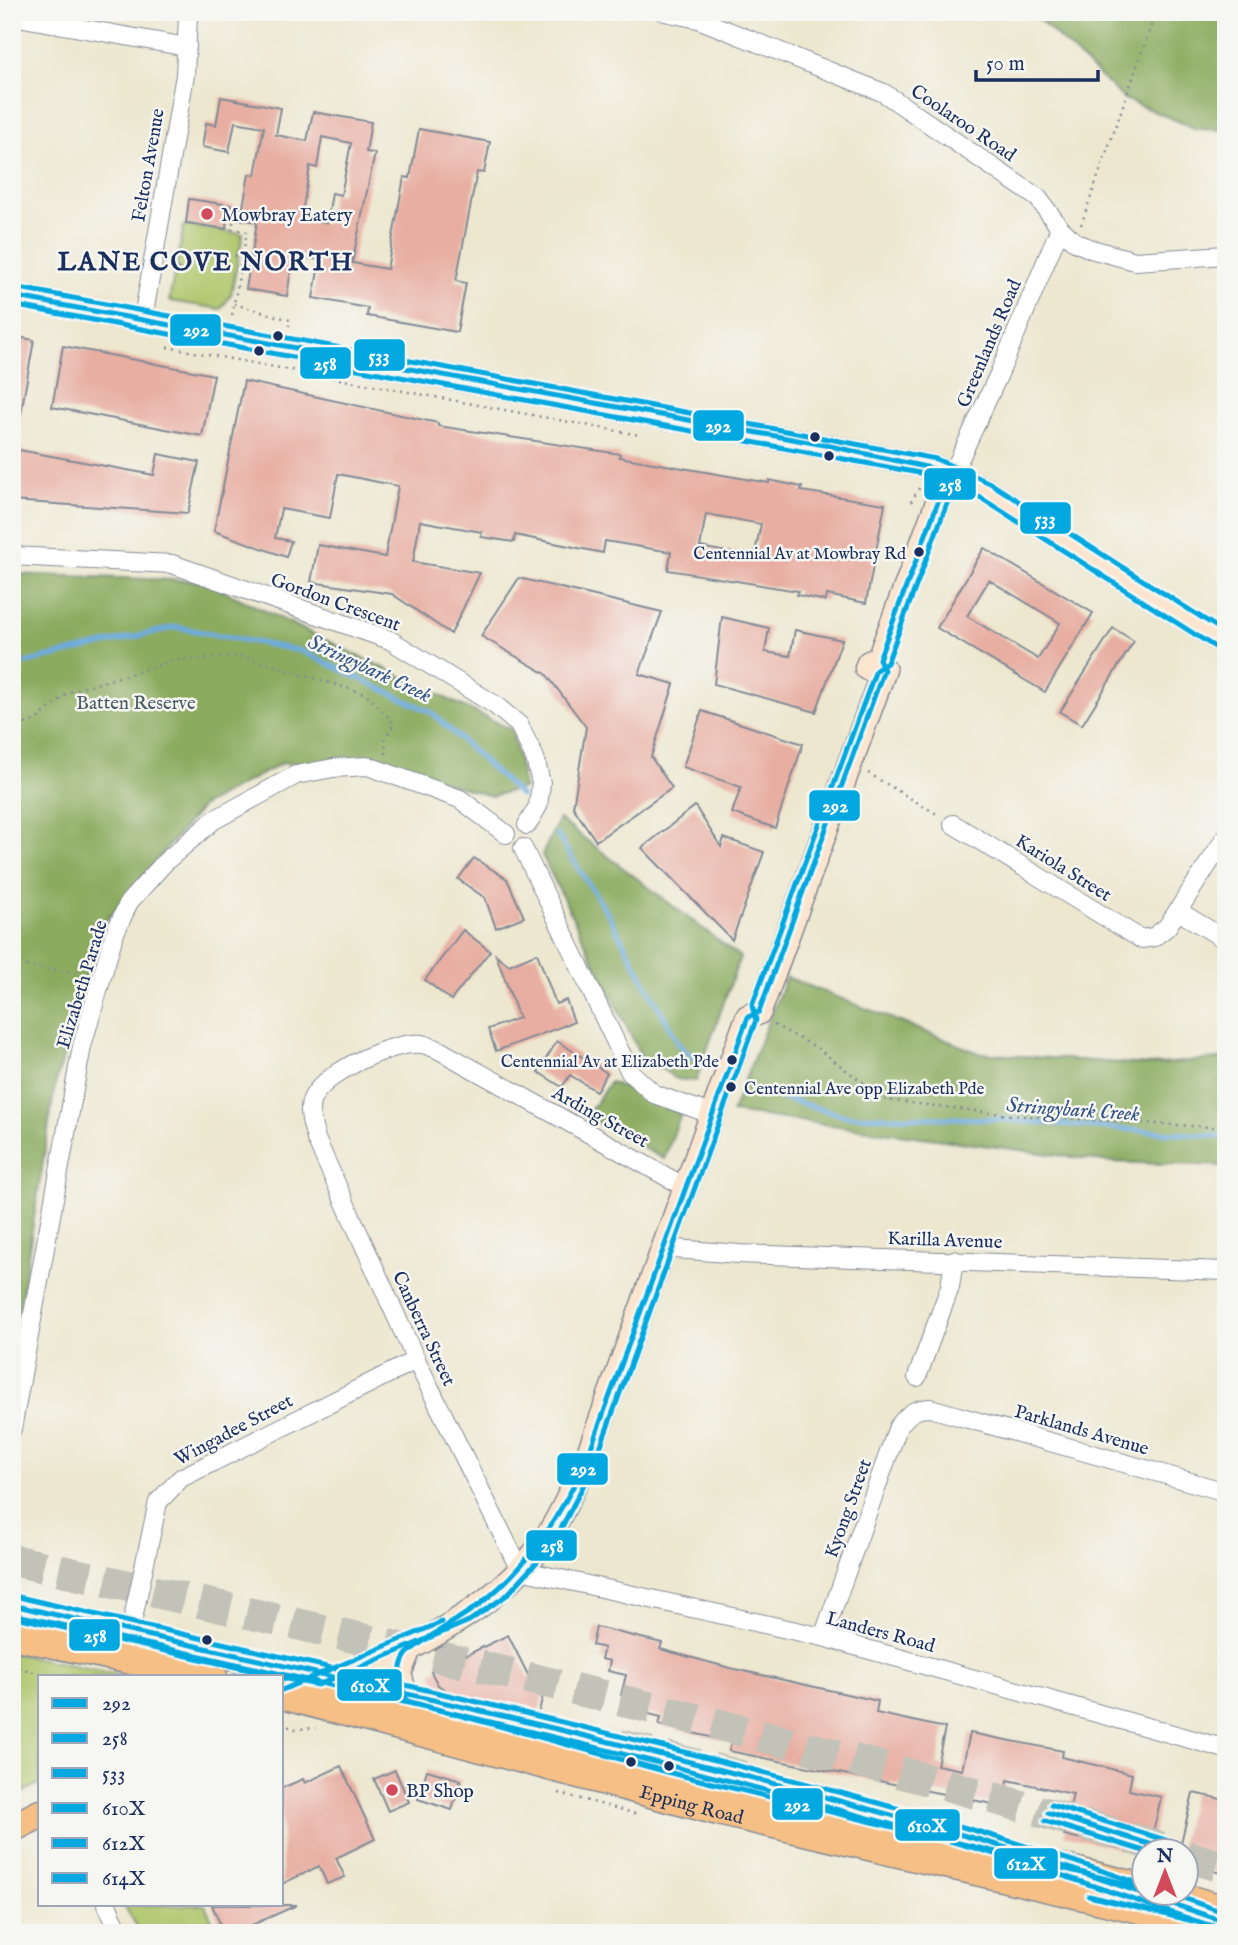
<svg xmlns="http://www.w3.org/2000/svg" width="1238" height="1945" viewBox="0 0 1238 1945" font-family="'IM FELL English',serif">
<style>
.green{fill:#afc66b;stroke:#657a64;stroke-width:2}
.forest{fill:#8bab5f;stroke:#536d5e;stroke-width:2}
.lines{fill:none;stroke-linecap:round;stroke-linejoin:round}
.stream{stroke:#6cabdf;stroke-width:5}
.building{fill:#e8aea2;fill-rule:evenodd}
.highway-tunnel{stroke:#c3c2b8;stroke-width:32;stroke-dasharray:32 16;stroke-linecap:butt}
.street-casing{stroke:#848b96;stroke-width:20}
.secondary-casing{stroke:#848b96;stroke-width:27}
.primary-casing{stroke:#848b96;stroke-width:31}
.path{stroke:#848b96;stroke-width:2.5;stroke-dasharray:2 5;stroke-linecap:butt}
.street{stroke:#fff;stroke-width:18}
.secondary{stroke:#fbe5cf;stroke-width:24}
.primary{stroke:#f5bf86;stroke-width:28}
.bus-1-casing{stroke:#f6f6f2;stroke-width:10}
.bus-2-casing{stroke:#f6f6f2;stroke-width:10}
.bus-3-casing{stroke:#f6f6f2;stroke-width:10}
.bus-4-casing{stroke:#f6f6f2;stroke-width:10}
.bus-5-casing{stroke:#f6f6f2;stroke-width:10}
.bus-6-casing{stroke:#f6f6f2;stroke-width:10}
.bus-1{stroke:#03a8e0;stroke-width:5}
.bus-2{stroke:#03a8e0;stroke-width:5}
.bus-3{stroke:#03a8e0;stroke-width:5}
.bus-4{stroke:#03a8e0;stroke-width:5}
.bus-5{stroke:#03a8e0;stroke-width:5}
.bus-6{stroke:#03a8e0;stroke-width:5}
.poi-dot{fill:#d1495b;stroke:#f6f6f2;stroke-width:2.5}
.bus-dot{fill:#1b2f5e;stroke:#f6f6f2;stroke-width:2.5}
.labels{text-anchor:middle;stroke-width:5;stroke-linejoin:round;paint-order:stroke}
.bus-label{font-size:17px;fill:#1b2f5e;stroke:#f6f6f2;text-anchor:end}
.street-label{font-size:19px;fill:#1b2f5e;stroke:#f6f6f2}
.poi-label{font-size:19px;fill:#1b2f5e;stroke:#f6f6f2;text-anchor:start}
.park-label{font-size:19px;fill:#475c62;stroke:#f6f6f2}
.water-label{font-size:21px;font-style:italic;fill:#335485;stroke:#f6f6f2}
.district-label{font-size:26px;font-weight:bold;letter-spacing:2px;fill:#1b2f5e;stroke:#f6f6f2}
.line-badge{stroke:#f6f6f2;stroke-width:2.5}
.badge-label{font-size:19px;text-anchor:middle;font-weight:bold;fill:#fff}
</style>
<rect width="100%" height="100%" fill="#f6f6f2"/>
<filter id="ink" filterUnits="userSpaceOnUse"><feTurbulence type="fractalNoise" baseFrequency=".0143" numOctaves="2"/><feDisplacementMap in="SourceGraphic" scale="14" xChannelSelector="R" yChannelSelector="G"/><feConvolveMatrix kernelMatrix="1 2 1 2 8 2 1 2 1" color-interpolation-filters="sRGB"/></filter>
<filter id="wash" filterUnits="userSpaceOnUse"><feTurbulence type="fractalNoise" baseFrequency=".00686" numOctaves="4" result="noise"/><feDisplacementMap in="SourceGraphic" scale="28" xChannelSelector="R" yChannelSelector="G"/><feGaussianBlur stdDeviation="1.57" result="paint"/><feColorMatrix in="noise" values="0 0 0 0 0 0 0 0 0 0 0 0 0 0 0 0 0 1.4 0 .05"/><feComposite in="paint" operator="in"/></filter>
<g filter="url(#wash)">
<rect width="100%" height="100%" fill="#ede7cf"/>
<g class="green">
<path d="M184 225 243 234 231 294 221 309 169 301Z"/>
<path d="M12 1653 132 1677H40V1783L12 1798Z"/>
<path d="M124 1905H205L218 1933H141Z"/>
</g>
<g class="forest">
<path d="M1031 12H1226V130L1197 129 1124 99Z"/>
<path d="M12 574 203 581 512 730 524 788 491 796 400 769 282 763 202 806 99 929 55 1086 12 1356Z"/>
<path d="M559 819 740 957 696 1081 677 1079 641 1056 542 855Z"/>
<path d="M786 977 979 1053 1150 1065 1226 1058V1166L1110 1162 732 1112Z"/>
<path d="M610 1082 681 1114 664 1159 586 1117Z"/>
</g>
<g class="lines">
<g class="stream">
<path d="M12 666 176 627 301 651 431 712 521 796"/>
<path d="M557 835 608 914 680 1046 701 1064"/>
<path d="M753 1090 846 1116 995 1119 1226 1137"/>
</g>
</g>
<g id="blocks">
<g class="building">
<path d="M221 97 281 108 276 135 307 141 313 112 371 122 366 152 375 153 352 263 387 269 404 177 410 178 419 129 490 142 484 173 477 172 456 281 466 283 457 332 367 316 368 308 313 298 320 260 293 256 287 296 246 289 257 222 227 217 226 229 186 223 189 199 243 207 249 174 255 175 264 127 235 122 229 152 202 147 206 123 216 125ZM322 137 351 143 341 195 332 193 327 223 301 219 310 166 317 168Z"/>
<path d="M12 336 34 340 19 424 12 423Z"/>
<path d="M63 346 214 375 202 436 52 407Z"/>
<path d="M244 381 438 423V426L620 454 619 457 769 483V480L802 487 801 491 885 504 866 603 827 595 826 601 797 595 798 591 668 570 671 552 605 541 603 553 515 535 514 542 481 537 482 532 420 521 413 562 480 573 451 634 392 594 311 582 318 545 385 557 398 486 338 474 330 518 281 509 275 538 291 541 286 557 214 531ZM706 514 761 524 754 557 700 547Z"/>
<path d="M19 450 154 475 158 454 199 462 188 513 12 501Z"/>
<path d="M984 548 1093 613 1045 692 937 628ZM989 580 1060 623 1038 659 967 616Z"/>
<path d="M519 578 662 612 639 674 674 684 651 757 672 788 596 841 573 807 586 727 546 674 481 636Z"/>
<path d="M722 617 769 628 765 652 790 656 795 630 842 640 816 712 714 684Z"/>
<path d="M1113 628 1134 641 1082 725 1060 712Z"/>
<path d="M702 711 803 744 775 828 732 813 741 787 683 767Z"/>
<path d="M695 806 721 847 724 838 764 852 732 940 642 848Z"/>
<path d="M474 858 507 879 524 917 496 928 485 898 458 879Z"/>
<path d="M463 930 490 951 451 1000 425 980Z"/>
<path d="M537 953 556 1004 566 1000 574 1022 496 1051 488 1029 519 1018 496 955 509 965Z"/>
<path d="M557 1041 607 1073 596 1091 570 1075 562 1087 538 1072Z"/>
<path d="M596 1627 662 1643 660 1649 730 1668 878 1701 876 1713 945 1728 937 1765 962 1770 970 1733 1063 1751 1062 1757 1132 1774 1129 1790 1161 1797 1149 1851H1144V1854L1064 1835 1073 1794 1008 1780 1003 1806 729 1751 731 1742 659 1725 661 1717 633 1710 635 1698 621 1695 626 1675 608 1671 610 1661 601 1659 604 1648 592 1645Z"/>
<path d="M508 1635 533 1685 545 1688 537 1718 449 1692 438 1685 431 1672Z"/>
<path d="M341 1766 375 1839 336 1858 345 1877 327 1884 319 1866 282 1884V1788L303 1779 305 1783Z"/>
<path d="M395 1770 409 1802 388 1811 374 1779Z"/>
<path d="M427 1770 461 1780 452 1810 418 1799Z"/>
<path d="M1193 1793 1226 1800V1874L1186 1865V1851H1179Z"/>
<path d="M212 1905H297L234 1933H224Z"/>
</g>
</g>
</g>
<g filter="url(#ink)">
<use href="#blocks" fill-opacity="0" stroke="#848b96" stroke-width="2"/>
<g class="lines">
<g class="highway-tunnel">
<path d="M12 1560C401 1647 789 1733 1169 1850"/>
<path d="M619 1745 749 1778"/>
<path d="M1186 1856 1226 1868"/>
</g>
<g class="street-casing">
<g id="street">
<path d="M665 12 698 19 884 93 1038 198 1060 228 1075 242 1091 249 1135 261 1226 255"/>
<path d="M12 16 187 47"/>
<path d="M143 319 185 75 188 17 186 12"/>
<path d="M953 473 999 374 1060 228"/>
<path d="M12 556 172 564 390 640 495 705 519 725 535 758 541 783 538 806 527 825"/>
<path d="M953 824 1141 939 1154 937 1167 927 1226 837"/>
<path d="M523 848 630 1072 654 1094 711 1114"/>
<path d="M1178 911 1226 940"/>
<path d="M685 1187 437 1049C433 1048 427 1045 422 1044 393 1041 327 1071 313 1097 306 1110 313 1126 316 1139L416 1360 520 1570 823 1637 1226 1749"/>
<path d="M663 1248 739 1254 1226 1271"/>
<path d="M917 1377 950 1287 954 1260"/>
<path d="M12 1429 82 1046 114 935 129 902 166 861 214 820 296 775 333 768 368 766 460 799 506 834"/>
<path d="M130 1632 158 1502 181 1478 416 1360"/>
<path d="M823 1637 898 1427C907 1415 914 1408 930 1408L1226 1492"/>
<path d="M107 1905 120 1933"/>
</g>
</g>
<g class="secondary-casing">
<g id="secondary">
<path d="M12 296 933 467 985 490 1226 644"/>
<path d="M867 668 869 663 879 659 941 494 953 473"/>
<path d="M341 1684C414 1645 496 1611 545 1540 561 1517 572 1489 585 1464L748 1017 759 1012 884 670 879 659"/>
<path d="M407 1701 399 1674 408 1651"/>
</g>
</g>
<g class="primary-casing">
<g id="primary">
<path d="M12 1607 275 1666 675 1774 1144 1888"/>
<path d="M12 1635 213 1677"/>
<path id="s1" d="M282 1695 718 1811 1226 1929"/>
<path d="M12 1828 40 1814"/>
<path d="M1164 1892 1225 1910"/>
</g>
</g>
<g class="path">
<path d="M1081 225 1156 12"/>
<path d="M172 273 205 250 242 257"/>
<path d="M234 304 290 320 289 326"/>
<path d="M232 315 247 232 232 229 236 204"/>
<path d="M167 347 639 435"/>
<path d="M911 502 921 485"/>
<path d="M12 729 36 720 69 692 176 660 242 656 366 694 394 723 385 739 386 756"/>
<path d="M868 773 940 816"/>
<path d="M12 964 85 974"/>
<path d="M774 1025 817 1048 886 1100 1009 1115 1226 1128"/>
<path d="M12 1665 49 1677"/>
<path d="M282 1723 293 1729 316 1728"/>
<path d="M559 1793 637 1814"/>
</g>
<use href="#street" class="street"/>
<use href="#secondary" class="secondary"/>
<use href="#primary" class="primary"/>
<g class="bus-1-casing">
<g id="bus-1">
<path d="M12 296 830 446 953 473"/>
<path d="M953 473 941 494 879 659 884 670 759 1012 748 1017 585 1464C558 1518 529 1566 480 1604 466 1615 413 1645 406 1655 396 1670 401 1686 407 1701L675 1774 1144 1888"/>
<path d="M282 1690 442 1622"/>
<path d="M1089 1896 1226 1929"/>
</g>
</g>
<g class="bus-2-casing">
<g id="bus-2">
<path d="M12 305 930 475 981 498 1221 651"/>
<path d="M12 1616 280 1677"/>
<path d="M282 1678 318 1685 469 1621 507 1595 553 1544 593 1467 756 1020 752 1006 876 670 887 663 949 498 961 477"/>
</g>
</g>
<g class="bus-3-casing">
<path id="bus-3" d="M14 287 936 459 990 483 1226 633"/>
</g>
<g class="bus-4-casing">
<g id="bus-4">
<path d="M12 1605C336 1677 661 1748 980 1840 1063 1864 1144 1895 1226 1922"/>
<path d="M1048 1813 1169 1850"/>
</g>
</g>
<g class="bus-5-casing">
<g id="bus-5">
<path d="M12 1614C336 1686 660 1756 978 1849 1061 1873 1142 1903 1223 1930"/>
<path d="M1045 1821 1144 1851"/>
</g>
</g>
<g class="bus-6-casing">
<g id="bus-6">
<path d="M14 1596C235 1646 456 1695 676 1750 834 1790 990 1831 1144 1885"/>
<path d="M1051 1805 1172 1842"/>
<path d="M1166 1892 1226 1913"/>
</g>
</g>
<use href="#bus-1" class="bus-1"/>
<use href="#bus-2" class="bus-2"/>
<use href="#bus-3" class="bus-3"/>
<use href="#bus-4" class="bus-4"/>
<use href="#bus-5" class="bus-5"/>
<use href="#bus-6" class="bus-6"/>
</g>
</g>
<g class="poi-dot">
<circle cx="207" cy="214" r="7"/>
<circle cx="392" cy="1790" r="7"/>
</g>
<g class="bus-dot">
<circle cx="278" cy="336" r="6"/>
<circle cx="259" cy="351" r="6"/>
<circle cx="815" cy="437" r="6"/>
<circle cx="829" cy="456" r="6"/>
<circle cx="919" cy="552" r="6"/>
<circle cx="732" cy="1060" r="6"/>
<circle cx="731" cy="1087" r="6"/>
<circle cx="207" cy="1640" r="6"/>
<circle cx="631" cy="1762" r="6"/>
<circle cx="669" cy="1766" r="6"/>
</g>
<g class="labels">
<g class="bus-label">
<text x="906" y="559">Centennial Av at Mowbray Rd</text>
<text x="719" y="1067">Centennial Av at Elizabeth Pde</text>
<text x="744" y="1094" text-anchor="start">Centennial Ave opp Elizabeth Pde</text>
</g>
<g class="street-label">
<text transform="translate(964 122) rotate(34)" y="7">Coolaroo Road</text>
<text transform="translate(147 165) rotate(-80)" y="7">Felton Avenue</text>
<text transform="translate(988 343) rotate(-67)" y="7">Greenlands Road</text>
<text transform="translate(336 601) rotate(20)" y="7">Gordon Crescent</text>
<text transform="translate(1064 867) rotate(32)" y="7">Kariola Street</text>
<text transform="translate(81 984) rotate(-73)" y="7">Elizabeth Parade</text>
<text transform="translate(601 1116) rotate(29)" y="7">Arding Street</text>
<text transform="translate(945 1239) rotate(2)" y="7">Karilla Avenue</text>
<text transform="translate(425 1328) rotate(65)" y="7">Canberra Street</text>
<text transform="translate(233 1429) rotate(-28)" y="7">Wingadee Street</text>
<text transform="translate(1082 1429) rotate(16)" y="7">Parklands Avenue</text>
<text transform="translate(847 1508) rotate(-70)" y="7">Kyong Street</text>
<text transform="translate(881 1631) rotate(15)" y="7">Landers Road</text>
<text dy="7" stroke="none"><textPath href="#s1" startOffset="424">Epping Road</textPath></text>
</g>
<g class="poi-label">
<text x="221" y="221">Mowbray Eatery</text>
<text x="406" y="1797">BP Shop</text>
</g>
<g class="park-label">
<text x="136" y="709">Batten Reserve</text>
</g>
<g class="water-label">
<text transform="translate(370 668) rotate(25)" y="7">Stringybark Creek</text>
<text transform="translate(1073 1109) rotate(4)" y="7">Stringybark Creek</text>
</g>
<g class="district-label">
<text x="206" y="270">LANE COVE NORTH</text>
</g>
</g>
<g class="line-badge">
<rect x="169" y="313" width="53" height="34" rx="7" fill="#03a8e0"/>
<rect x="353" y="338" width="53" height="34" rx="7" fill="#03a8e0"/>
<rect x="299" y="346" width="53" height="34" rx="7" fill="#03a8e0"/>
<rect x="692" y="409" width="53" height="33" rx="7" fill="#03a8e0"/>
<rect x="923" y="467" width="54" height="34" rx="7" fill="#03a8e0"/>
<rect x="1019" y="501" width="53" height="34" rx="7" fill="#03a8e0"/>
<rect x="808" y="789" width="53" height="33" rx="7" fill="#03a8e0"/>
<rect x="556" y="1452" width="53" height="34" rx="7" fill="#03a8e0"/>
<rect x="525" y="1529" width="53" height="33" rx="7" fill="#03a8e0"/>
<rect x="68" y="1618" width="53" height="34" rx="7" fill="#03a8e0"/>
<rect x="336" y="1668" width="67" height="34" rx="7" fill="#03a8e0"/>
<rect x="771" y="1787" width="53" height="34" rx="7" fill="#03a8e0"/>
<rect x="894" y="1808" width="67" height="34" rx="7" fill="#03a8e0"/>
<rect x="993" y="1847" width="66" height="33" rx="7" fill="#03a8e0"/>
</g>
<g class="badge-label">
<text x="196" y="336">292</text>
<text x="379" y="362">533</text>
<text x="325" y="370">258</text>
<text x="718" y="432">292</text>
<text x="950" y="491">258</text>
<text x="1045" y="525">533</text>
<text x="835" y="812">292</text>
<text x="583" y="1475">292</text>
<text x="552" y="1552">258</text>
<text x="95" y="1642">258</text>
<text x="370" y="1692">610X</text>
<text x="797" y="1811">292</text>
<text x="927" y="1832">610X</text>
<text x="1026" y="1870">612X</text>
</g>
<rect width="1238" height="1945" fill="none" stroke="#f6f6f2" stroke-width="42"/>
<rect x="38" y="1675" width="245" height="231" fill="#f6f6f2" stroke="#9ea6b7" stroke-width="2"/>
<rect x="52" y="1698" width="35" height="10" fill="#03a8e0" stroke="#9ea6b7" stroke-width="2"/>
<text x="102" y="1710" font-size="21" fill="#1b2f5e">292</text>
<rect x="52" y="1733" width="35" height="10" fill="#03a8e0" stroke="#9ea6b7" stroke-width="2"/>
<text x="102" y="1745" font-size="21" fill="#1b2f5e">258</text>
<rect x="52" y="1768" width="35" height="10" fill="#03a8e0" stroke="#9ea6b7" stroke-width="2"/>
<text x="102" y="1780" font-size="21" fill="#1b2f5e">533</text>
<rect x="52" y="1803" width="35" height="10" fill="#03a8e0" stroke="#9ea6b7" stroke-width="2"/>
<text x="102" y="1815" font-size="21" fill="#1b2f5e">610X</text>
<rect x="52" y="1838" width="35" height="10" fill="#03a8e0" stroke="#9ea6b7" stroke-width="2"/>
<text x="102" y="1850" font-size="21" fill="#1b2f5e">612X</text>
<rect x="52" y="1873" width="35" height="10" fill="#03a8e0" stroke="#9ea6b7" stroke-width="2"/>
<text x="102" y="1885" font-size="21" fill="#1b2f5e">614X</text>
<g transform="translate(1165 1872)"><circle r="33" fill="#f6f6f2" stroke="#9ea6b7" stroke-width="2"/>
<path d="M0-5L12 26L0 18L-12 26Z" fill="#d1495b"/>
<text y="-10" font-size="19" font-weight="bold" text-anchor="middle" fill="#1b2f5e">N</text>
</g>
<path d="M976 70v10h122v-10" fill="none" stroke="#1b2f5e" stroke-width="3.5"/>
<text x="986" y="70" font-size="21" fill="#1b2f5e" stroke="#f6f6f2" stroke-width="5" paint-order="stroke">50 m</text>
</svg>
